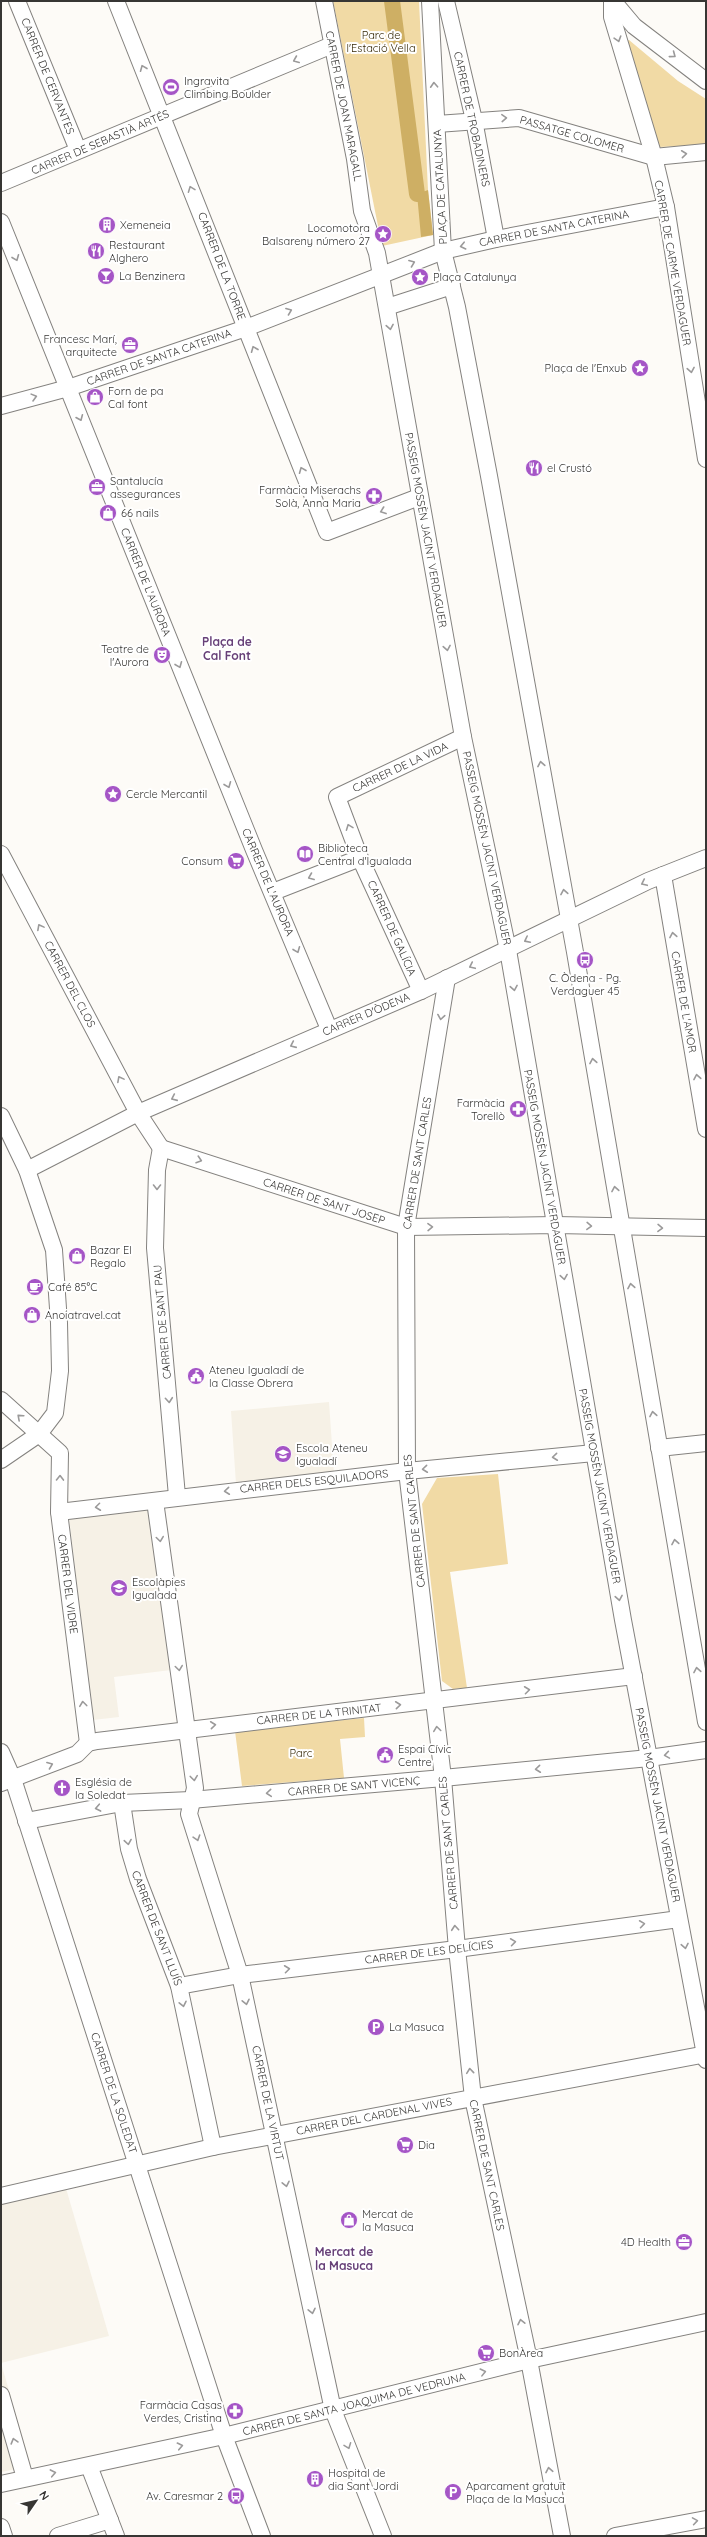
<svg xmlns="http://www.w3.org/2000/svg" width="707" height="2537" viewBox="0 0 707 2537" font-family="Quicksand,sans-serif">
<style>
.built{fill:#f6f1e6}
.green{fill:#f1daa5}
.water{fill:#ceaf64}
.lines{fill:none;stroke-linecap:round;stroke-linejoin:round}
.canal{stroke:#ceaf64;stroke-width:16}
.minor-casing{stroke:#84827f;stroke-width:18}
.minor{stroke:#fff;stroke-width:16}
.oneway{stroke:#9b9a9a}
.labels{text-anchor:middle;stroke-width:4;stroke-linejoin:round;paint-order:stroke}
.park-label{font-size:11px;fill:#362907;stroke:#fff}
.street-label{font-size:11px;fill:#373634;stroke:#fff}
.poi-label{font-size:11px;fill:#373634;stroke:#fff;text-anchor:start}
.neighbourhood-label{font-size:12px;font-weight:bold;fill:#674078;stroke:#fff}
</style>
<rect width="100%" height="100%" fill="#fdfbf7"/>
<g class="built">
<path d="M329 1402 334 1474 236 1484 231 1411Z"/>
<path d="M150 1508 171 1670 114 1677 119 1717 93 1720 69 1517Z"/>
<path d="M63 2178 109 2336 1 2363 31 2466 1 2472V2193Z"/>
</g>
<g class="green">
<path d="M333 1H419L428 190 433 235 382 246Z"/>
<path d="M629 40 678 81 706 99V145L659 147 625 41Z"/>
<path d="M498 1474 508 1564 450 1572 467 1688 453 1689 442 1681 422 1504 437 1478Z"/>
<path d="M364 1718 365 1737 340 1739 344 1778 242 1786 235 1731Z"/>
</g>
<path class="water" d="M428 190 433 235 421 237 417 194Z"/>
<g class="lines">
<path class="canal" d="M392 1 417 194"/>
<g class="minor-casing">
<g id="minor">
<path d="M17 1 78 150"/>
<path d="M116 1 327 532 419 497"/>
<path d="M324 1 355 159 362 211 377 253 463 737 508 950 623 1620 706 2060"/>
<path d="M430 1 443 251 457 307 489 476 575 952 706 1722"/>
<path d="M446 1 474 120 496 239"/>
<path d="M612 1V17L654 157 666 207 706 459"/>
<path d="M613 1 634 26 706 81"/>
<path d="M437 124 519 118 654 157 706 152"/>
<path d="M1 183 332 45"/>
<path d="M1 222 254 850 329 1029"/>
<path d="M387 307 452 286"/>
<path d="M1 406 68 388 246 328 443 251 496 239 666 207"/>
<path d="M1 854 138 1113 161 1148"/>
<path d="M663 875 706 1129"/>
<path d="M273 892 360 858"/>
<path d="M447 978 406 1227 407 1471 443 1778 457 1949 473 2098 529 2360 562 2536"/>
<path d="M421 991 360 858 337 797 463 737"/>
<path d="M1 1116 27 1170 54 1250 59 1323 60 1371 55 1413 39 1434 1 1460"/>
<path d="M161 1148 406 1227 556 1225 706 1228"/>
<path d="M161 1148 157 1170 155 1248 177 1496"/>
<path d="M27 1170 138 1113 421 991 648 881 706 858"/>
<path d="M1 1400 60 1453 59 1512 88 1743"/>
<path d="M659 1448 706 1443"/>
<path d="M155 1501 195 1788 189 1814 240 1975 333 2410 383 2536"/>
<path d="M59 1512 407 1471 594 1453"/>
<path d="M1 1752 13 1779 224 2436 262 2536"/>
<path d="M1 1783 77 1754 88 1743 97 1741 634 1676"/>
<path d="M122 1803 129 1849 138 1879 179 1986 213 2147"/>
<path d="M26 1821 122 1803 191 1800 443 1778 649 1758 706 1750"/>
<path d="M179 1986 240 1975 457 1949 679 1919"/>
<path d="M1 2196 213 2147 706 2054"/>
<path d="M1 2395 25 2478"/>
<path d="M89 2466 116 2536"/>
<path d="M1 2484 224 2436 529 2360 706 2322"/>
<path d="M1 2527 4 2536"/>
<path d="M58 2536 110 2520"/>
<path d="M615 2536 706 2519"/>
</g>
</g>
<use href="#minor" class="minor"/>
</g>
<defs><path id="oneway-chevron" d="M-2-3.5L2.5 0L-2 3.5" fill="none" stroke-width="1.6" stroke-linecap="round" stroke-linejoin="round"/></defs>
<g class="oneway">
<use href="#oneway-chevron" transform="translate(618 39) rotate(73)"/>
<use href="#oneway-chevron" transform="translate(673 55) rotate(37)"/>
<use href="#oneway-chevron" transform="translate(296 60) rotate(157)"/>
<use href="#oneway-chevron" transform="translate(143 68) rotate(-112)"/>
<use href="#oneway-chevron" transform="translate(434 85) rotate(-93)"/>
<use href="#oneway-chevron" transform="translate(504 118) rotate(-3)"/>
<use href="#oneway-chevron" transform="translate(684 154) rotate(-6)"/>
<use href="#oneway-chevron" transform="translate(191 189) rotate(-111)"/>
<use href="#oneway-chevron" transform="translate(463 246) rotate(167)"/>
<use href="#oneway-chevron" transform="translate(16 258) rotate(68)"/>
<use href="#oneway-chevron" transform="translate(412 263) rotate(-21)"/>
<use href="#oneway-chevron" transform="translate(289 311) rotate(-21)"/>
<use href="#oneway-chevron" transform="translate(390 327) rotate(80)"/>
<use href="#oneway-chevron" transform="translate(254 349) rotate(-112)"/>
<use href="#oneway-chevron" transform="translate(691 370) rotate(80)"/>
<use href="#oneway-chevron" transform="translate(34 397) rotate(-15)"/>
<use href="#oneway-chevron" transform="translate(80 418) rotate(67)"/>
<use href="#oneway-chevron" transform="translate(302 470) rotate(-112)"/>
<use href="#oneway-chevron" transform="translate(383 511) rotate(160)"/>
<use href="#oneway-chevron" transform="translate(447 648) rotate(80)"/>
<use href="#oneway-chevron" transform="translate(179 665) rotate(68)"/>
<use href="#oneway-chevron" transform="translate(541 764) rotate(-100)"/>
<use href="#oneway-chevron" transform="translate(228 785) rotate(68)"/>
<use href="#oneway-chevron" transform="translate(349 827) rotate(-111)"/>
<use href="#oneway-chevron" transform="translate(311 877) rotate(158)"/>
<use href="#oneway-chevron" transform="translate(644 883) rotate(155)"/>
<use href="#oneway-chevron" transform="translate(564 892) rotate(-100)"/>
<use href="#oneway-chevron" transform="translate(40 927) rotate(-118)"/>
<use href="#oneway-chevron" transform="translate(673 935) rotate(-100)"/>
<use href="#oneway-chevron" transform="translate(527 940) rotate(153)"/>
<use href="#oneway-chevron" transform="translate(297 950) rotate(68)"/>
<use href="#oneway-chevron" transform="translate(472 966) rotate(155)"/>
<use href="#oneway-chevron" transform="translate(514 988) rotate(80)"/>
<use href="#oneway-chevron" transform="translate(441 1017) rotate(99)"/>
<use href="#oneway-chevron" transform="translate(293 1045) rotate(156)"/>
<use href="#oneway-chevron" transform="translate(593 1061) rotate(-100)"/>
<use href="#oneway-chevron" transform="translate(697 1077) rotate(-100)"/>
<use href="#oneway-chevron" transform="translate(120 1079) rotate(-118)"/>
<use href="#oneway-chevron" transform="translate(174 1098) rotate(156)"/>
<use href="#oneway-chevron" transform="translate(199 1160) rotate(18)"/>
<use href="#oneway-chevron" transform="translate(157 1187) rotate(90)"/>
<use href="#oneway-chevron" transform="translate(615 1189) rotate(-100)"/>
<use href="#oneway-chevron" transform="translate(589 1226) rotate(2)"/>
<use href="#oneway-chevron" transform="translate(430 1227) rotate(-1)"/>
<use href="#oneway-chevron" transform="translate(660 1228) rotate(1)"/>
<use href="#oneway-chevron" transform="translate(564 1277) rotate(81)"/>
<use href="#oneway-chevron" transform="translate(631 1286) rotate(-100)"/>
<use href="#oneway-chevron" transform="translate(169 1400) rotate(85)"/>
<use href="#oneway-chevron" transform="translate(653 1414) rotate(-100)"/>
<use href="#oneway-chevron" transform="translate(20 1417) rotate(-138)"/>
<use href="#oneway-chevron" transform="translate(555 1457) rotate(174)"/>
<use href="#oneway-chevron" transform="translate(425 1469) rotate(174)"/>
<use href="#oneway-chevron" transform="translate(60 1478) rotate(-89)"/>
<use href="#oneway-chevron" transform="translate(227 1491) rotate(174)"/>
<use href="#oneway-chevron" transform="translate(98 1507) rotate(173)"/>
<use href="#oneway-chevron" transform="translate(160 1539) rotate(82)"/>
<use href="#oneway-chevron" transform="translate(675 1542) rotate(-100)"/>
<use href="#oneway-chevron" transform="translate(619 1598) rotate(80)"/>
<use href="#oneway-chevron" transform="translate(179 1668) rotate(82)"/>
<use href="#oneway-chevron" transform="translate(697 1670) rotate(-100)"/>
<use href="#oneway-chevron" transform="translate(527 1690) rotate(-7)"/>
<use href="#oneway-chevron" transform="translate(83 1704) rotate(-97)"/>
<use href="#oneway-chevron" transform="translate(398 1705) rotate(-6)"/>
<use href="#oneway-chevron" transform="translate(213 1725) rotate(-6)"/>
<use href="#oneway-chevron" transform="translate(437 1729) rotate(-98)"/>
<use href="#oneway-chevron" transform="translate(667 1755) rotate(171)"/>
<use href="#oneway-chevron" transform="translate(50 1765) rotate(-21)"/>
<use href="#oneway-chevron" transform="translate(538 1769) rotate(174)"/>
<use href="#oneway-chevron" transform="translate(194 1778) rotate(83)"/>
<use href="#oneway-chevron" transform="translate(269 1793) rotate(175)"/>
<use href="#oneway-chevron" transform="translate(98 1808) rotate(169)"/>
<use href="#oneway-chevron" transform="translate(197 1838) rotate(72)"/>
<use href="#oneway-chevron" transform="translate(128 1842) rotate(81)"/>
<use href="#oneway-chevron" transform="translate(642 1924) rotate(-8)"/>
<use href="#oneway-chevron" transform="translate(455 1928) rotate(-95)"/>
<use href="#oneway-chevron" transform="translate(513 1942) rotate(-8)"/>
<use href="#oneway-chevron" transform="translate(685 1946) rotate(79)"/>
<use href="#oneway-chevron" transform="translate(287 1969) rotate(-7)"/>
<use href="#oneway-chevron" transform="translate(246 2002) rotate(78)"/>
<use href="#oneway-chevron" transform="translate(183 2004) rotate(78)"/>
<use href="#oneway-chevron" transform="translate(470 2071) rotate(-96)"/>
<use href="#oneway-chevron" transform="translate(286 2184) rotate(78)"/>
<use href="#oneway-chevron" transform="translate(312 2311) rotate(78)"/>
<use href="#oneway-chevron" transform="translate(521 2322) rotate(-102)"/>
<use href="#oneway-chevron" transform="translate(483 2372) rotate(-14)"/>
<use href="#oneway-chevron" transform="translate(14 2441) rotate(-106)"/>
<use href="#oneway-chevron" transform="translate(180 2446) rotate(-12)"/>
<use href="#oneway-chevron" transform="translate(348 2446) rotate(69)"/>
<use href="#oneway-chevron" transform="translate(549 2470) rotate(-101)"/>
<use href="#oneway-chevron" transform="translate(53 2473) rotate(-11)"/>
<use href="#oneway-chevron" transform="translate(695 2521) rotate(-9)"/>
</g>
<defs>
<g id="stadium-disc" transform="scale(0.9)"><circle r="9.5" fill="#a555c6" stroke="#fff"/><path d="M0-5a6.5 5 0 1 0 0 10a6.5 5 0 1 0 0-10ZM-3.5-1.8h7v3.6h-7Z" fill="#fff"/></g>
<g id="building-disc" transform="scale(0.9)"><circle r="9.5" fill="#a555c6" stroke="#fff"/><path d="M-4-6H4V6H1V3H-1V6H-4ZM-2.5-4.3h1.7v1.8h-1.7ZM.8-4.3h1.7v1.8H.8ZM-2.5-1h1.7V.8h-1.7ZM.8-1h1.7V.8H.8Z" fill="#fff"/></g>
<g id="sight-disc" transform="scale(0.9)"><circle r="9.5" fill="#a555c6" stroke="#fff"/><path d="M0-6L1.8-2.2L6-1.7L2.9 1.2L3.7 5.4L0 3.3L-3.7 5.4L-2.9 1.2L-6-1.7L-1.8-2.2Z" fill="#fff"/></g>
<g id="restaurant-disc" transform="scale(0.9)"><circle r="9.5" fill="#a555c6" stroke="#fff"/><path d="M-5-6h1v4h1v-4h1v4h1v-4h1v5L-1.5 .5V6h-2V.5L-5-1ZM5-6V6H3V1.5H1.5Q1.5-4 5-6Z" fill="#fff"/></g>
<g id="bar-disc" transform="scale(0.9)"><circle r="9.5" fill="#a555c6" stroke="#fff"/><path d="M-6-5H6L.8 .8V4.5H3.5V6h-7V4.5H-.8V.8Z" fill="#fff"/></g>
<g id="office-disc" transform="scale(0.9)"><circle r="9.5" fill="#a555c6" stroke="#fff"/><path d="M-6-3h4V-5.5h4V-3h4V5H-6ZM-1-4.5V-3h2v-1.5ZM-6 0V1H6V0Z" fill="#fff"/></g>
<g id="shop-disc" transform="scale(0.9)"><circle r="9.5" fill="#a555c6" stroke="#fff"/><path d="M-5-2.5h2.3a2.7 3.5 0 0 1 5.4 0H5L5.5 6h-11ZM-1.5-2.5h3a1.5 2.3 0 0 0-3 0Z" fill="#fff"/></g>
<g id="pharmacy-disc" transform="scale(0.9)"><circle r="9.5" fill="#a555c6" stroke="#fff"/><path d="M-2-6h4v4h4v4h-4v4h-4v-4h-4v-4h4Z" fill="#fff"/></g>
<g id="theatre-disc" transform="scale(0.9)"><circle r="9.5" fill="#a555c6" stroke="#fff"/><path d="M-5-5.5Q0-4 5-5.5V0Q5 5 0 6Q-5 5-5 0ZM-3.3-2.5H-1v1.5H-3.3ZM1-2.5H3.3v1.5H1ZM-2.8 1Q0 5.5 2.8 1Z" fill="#fff"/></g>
<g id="library-disc" transform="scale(0.9)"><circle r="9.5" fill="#a555c6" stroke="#fff"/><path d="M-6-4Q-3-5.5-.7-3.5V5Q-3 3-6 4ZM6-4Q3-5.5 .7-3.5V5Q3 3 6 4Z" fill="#fff"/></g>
<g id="supermarket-disc" transform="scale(0.9)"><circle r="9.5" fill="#a555c6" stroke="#fff"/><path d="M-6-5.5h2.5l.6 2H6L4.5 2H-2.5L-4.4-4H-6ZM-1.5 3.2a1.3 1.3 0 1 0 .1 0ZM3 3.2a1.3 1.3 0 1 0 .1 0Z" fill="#fff"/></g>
<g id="bus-disc" transform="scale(0.9)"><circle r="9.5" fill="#a555c6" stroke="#fff"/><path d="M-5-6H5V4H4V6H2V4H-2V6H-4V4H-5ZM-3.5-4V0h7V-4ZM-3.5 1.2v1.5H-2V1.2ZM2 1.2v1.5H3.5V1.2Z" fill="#fff"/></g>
<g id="cafe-disc" transform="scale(0.9)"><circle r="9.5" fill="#a555c6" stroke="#fff"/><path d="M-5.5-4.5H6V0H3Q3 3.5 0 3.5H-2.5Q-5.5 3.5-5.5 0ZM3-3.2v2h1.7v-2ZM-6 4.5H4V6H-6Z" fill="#fff"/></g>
<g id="civic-disc" transform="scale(0.9)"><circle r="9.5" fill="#a555c6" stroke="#fff"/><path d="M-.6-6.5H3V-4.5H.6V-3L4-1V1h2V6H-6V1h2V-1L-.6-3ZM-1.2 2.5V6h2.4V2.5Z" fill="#fff"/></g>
<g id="school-disc" transform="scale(0.9)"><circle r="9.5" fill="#a555c6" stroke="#fff"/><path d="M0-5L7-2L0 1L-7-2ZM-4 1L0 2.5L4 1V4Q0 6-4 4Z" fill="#fff"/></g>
<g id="church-disc" transform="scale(0.9)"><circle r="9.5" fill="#a555c6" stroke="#fff"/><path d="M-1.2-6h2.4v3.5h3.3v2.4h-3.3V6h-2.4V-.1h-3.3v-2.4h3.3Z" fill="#fff"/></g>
<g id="parking-disc" transform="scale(0.9)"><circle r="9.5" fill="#a555c6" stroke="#fff"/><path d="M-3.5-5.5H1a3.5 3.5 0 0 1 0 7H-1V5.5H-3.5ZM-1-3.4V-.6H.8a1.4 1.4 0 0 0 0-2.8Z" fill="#fff"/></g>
</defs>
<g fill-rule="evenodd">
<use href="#stadium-disc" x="171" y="87"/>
<use href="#building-disc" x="107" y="225"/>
<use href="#sight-disc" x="383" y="234"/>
<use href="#restaurant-disc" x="96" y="251"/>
<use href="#bar-disc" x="106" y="276"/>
<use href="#sight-disc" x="420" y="277"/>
<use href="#office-disc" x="130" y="345"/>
<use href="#sight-disc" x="640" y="368"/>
<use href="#shop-disc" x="95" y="397"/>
<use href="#restaurant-disc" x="534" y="468"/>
<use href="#office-disc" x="97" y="487"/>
<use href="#pharmacy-disc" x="374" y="496"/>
<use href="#shop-disc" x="108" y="513"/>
<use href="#theatre-disc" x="162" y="655"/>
<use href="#sight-disc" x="113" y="794"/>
<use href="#library-disc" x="305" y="854"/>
<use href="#supermarket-disc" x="236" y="861"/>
<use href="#bus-disc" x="585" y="960"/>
<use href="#pharmacy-disc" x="518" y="1109"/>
<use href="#shop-disc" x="77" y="1256"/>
<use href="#cafe-disc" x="35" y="1287"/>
<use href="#shop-disc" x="32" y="1315"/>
<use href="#civic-disc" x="196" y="1376"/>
<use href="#school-disc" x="283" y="1454"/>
<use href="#school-disc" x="119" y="1588"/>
<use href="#civic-disc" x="385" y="1755"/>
<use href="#church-disc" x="62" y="1788"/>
<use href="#parking-disc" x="376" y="2027"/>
<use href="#supermarket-disc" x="405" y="2145"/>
<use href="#shop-disc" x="349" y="2220"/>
<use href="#office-disc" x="684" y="2242"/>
<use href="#supermarket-disc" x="486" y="2353"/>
<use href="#pharmacy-disc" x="235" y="2411"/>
<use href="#building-disc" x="315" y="2479"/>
<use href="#parking-disc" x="453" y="2492"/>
<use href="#bus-disc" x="236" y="2496"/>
</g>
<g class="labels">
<g class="park-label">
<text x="381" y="39">Parc de<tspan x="381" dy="13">l'Estació Vella</tspan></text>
<text x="301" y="1757">Parc</text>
</g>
<g class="street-label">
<text transform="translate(48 76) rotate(68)" y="4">CARRER DE CERVANTES</text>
<text transform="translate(344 106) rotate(79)" y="4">CARRER DE JOAN MARAGALL</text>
<text transform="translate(472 119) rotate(78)" y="4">CARRER DE TROBADINERS</text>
<text transform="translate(572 134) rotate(16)" y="4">PASSATGE COLOMER</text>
<text transform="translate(100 142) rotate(-23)" y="4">CARRER DE SEBASTIÀ ARTÉS</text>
<text transform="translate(440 187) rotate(-93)" y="4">PLAÇA DE CATALUNYA</text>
<text transform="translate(554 228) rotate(-11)" y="4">CARRER DE SANTA CATERINA</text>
<text transform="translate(673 263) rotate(80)" y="4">CARRER DE CARME VERDAGUER</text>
<text transform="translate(222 266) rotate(69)" y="4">CARRER DE LA TORRE</text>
<text transform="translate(159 357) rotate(-19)" y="4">CARRER DE SANTA CATERINA</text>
<text transform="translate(426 530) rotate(80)" y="4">PASSEIG MOSSÈN JACINT VERDAGUER</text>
<text transform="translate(146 582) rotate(68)" y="4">CARRER DE L'AURORA</text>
<text transform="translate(400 767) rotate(-25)" y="4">CARRER DE LA VIDA</text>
<text transform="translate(487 848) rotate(78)" y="4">PASSEIG MOSSÈN JACINT VERDAGUER</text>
<text transform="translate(268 882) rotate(67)" y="4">CARRER DE L'AURORA</text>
<text transform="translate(392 928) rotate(66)" y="4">CARRER DE GALÍCIA</text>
<text transform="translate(70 984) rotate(62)" y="4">CARRER DEL CLOS</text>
<text transform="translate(684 1002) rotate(80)" y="4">CARRER DE L'AMOR</text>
<text transform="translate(366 1014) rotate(-23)" y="4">CARRER D'ÒDENA</text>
<text transform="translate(417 1163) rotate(-81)" y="4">CARRER DE SANT CARLES</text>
<text transform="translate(545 1167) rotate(80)" y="4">PASSEIG MOSSÈN JACINT VERDAGUER</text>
<text transform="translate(324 1201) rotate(18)" y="4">CARRER DE SANT JOSEP</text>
<text transform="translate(162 1322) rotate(-95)" y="4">CARRER DE SANT PAU</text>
<text transform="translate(314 1481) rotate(-6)" y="4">CARRER DELS ESQUILADORS</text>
<text transform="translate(600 1486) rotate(80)" y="4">PASSEIG MOSSÈN JACINT VERDAGUER</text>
<text transform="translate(414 1521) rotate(-96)" y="4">CARRER DE SANT CARLES</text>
<text transform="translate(68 1584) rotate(83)" y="4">CARRER DEL VIDRE</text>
<text transform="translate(319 1714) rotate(-6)" y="4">CARRER DE LA TRINITAT</text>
<text transform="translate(354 1786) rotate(-5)" y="4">CARRER DE SANT VICENÇ</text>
<text transform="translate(658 1805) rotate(79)" y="4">PASSEIG MOSSÈN JACINT VERDAGUER</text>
<text transform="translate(448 1843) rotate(-95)" y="4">CARRER DE SANT CARLES</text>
<text transform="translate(157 1928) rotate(69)" y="4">CARRER DE SANT LLUÍS</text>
<text transform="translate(429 1952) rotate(-7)" y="4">CARRER DE LES DELÍCIES</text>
<text transform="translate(114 2093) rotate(72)" y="4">CARRER DE LA SOLEDAT</text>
<text transform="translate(268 2103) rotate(78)" y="4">CARRER DE LA VIRTUT</text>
<text transform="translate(374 2116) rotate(-11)" y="4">CARRER DEL CARDENAL VIVES</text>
<text transform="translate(487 2165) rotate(78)" y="4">CARRER DE SANT CARLES</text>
<text transform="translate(354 2404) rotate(-14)" y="4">CARRER DE SANTA JOAQUIMA DE VEDRUNA</text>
</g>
<g class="poi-label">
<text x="184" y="85">Ingravita<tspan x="184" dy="13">Climbing Boulder</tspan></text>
<text x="120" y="229">Xemeneia</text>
<text x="370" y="232" text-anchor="end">Locomotora<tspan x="370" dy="13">Balsareny número 27</tspan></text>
<text x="109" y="249">Restaurant<tspan x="109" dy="13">Alghero</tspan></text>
<text x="119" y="280">La Benzinera</text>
<text x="433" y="281">Plaça Catalunya</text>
<text x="117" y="343" text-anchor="end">Francesc Marí,<tspan x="117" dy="13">arquitecte</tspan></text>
<text x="627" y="372" text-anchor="end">Plaça de l'Enxub</text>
<text x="108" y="395">Forn de pa<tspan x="108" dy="13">Cal font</tspan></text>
<text x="547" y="472">el Crustó</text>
<text x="110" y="485">Santalucía<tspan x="110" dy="13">assegurances</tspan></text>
<text x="361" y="494" text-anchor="end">Farmàcia Miserachs<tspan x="361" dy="13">Solà, Anna Maria</tspan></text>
<text x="121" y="517">66 nails</text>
<text x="149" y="653" text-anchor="end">Teatre de<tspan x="149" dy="13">l'Aurora</tspan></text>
<text x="126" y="798">Cercle Mercantil</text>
<text x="318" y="852">Biblioteca<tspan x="318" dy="13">Central d'Igualada</tspan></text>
<text x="223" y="865" text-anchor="end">Consum</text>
<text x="585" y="982" text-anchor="middle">C. Òdena - Pg.<tspan x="585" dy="13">Verdaguer 45</tspan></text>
<text x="505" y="1107" text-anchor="end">Farmàcia<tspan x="505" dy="13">Torellò</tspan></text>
<text x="90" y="1254">Bazar El<tspan x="90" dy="13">Regalo</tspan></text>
<text x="48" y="1291">Café 85°C</text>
<text x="45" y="1319">Anoiatravel.cat</text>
<text x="209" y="1374">Ateneu Igualadí de<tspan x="209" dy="13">la Classe Obrera</tspan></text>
<text x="296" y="1452">Escola Ateneu<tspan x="296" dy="13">Igualadí</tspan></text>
<text x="132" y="1586">Escolàpies<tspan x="132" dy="13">Igualada</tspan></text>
<text x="398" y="1753">Espai Cívic<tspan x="398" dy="13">Centre</tspan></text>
<text x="75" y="1786">Església de<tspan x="75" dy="13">la Soledat</tspan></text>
<text x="389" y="2031">La Masuca</text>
<text x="418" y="2149">Dia</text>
<text x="362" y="2218">Mercat de<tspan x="362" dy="13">la Masuca</tspan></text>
<text x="671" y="2246" text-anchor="end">4D Health</text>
<text x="499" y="2357">BonÀrea</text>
<text x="222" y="2409" text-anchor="end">Farmàcia Casas<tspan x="222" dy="13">Verdes, Cristina</tspan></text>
<text x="328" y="2477">Hospital de<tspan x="328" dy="13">dia Sant Jordi</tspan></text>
<text x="466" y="2490">Aparcament gratuït<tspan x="466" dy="13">Plaça de la Masuca</tspan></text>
<text x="223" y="2500" text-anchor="end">Av. Caresmar 2</text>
</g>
<g class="neighbourhood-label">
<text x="227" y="646">Plaça de<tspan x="227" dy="14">Cal Font</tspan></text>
<text x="344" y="2256">Mercat de<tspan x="344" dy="14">la Masuca</tspan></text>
</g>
</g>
<rect width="707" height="2537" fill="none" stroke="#373634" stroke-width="4"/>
<g transform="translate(36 2501) rotate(56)" stroke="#ffffff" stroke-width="3" paint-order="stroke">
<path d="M0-3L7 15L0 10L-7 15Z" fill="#373634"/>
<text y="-6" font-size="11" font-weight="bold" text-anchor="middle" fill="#373634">N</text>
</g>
</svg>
